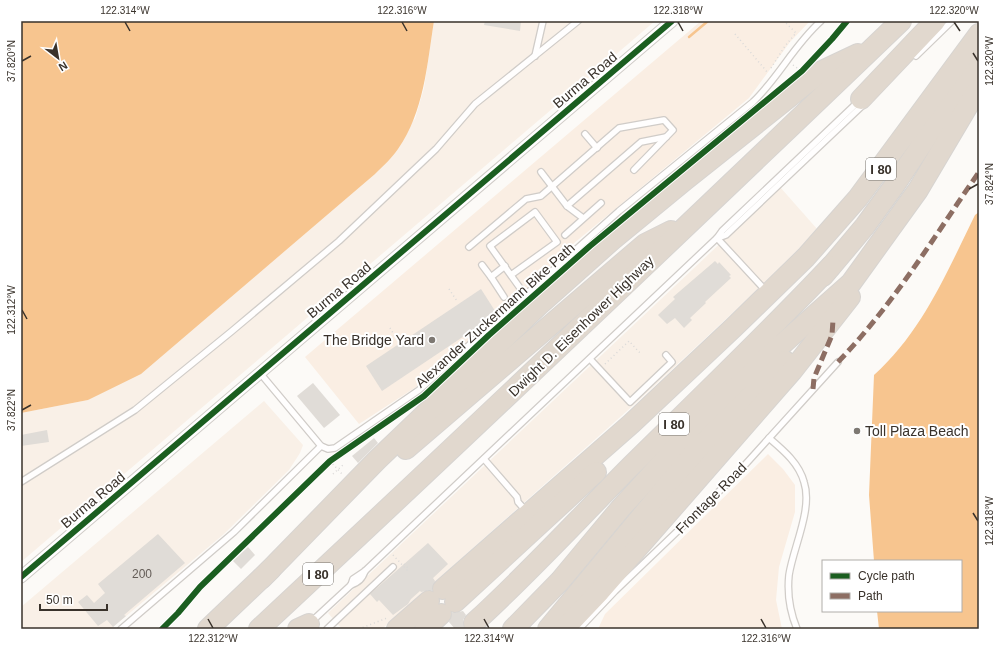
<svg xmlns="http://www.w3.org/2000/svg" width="1000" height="650" viewBox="0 0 1000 650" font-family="Arial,sans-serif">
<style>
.built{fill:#f9f0e7}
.green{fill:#faeee3}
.water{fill:#f7c58f}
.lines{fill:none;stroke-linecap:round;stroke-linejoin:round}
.stream{stroke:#f7c58f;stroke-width:2.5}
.building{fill:#e0dcd7}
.lane-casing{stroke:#d0ccc8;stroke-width:8}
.street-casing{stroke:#d0ccc8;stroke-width:13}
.highway-casing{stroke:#d7d4d1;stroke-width:22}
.path{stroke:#dad9d8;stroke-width:1.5;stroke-dasharray:1 3;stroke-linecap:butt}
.lane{stroke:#fffefe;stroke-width:5.5}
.street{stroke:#fffefe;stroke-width:11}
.highway{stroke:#e1d8ce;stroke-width:20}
.quiet{stroke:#8d6e63;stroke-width:5;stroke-dasharray:10 5;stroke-linecap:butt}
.cycleway-casing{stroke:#fff;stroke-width:8}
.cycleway{stroke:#1b5e20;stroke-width:6}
.ticks{fill:none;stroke:#39322b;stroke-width:1.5}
.poi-dot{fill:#7d7872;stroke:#fff;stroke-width:1.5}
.labels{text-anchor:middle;stroke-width:4;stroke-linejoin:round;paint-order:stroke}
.number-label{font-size:12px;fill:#635c56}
.shield{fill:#fff;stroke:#74706b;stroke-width:1}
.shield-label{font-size:13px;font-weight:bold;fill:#39322b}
.street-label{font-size:14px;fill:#39322b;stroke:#fff}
.poi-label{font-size:14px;fill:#39322b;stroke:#fff;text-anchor:end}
.neatline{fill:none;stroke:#39322b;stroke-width:1.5}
.ticks-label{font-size:10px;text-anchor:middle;fill:#39322b}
</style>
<rect width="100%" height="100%" fill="#fcfaf7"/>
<g class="built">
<path d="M434 21H655L21 562V413L88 400 415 119 424 88Z"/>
<path d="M780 187 818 230 755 292 636 403 382 629H342L328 613Z"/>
<path d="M264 401 303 445 300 453 289 470 224 534 113 627V629H21V607Z"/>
</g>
<g class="green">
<path d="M701 21H810L790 42 749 98 567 249 512 304 416 387 359 424 305 357Z"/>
<path d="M768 454 783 469 795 485V512L779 567 776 600 782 629H598L605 614Z"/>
</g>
<g class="water">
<path d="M21 21H434C427 65 424 112 398 149 392 158 383 166 375 174L141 374 88 400 21 413Z"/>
<path d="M979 212V629H879L877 611H961V561H874L869 495 874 375C922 332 947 272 975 215Z"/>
</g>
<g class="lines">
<path class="stream" d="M689 37 708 21"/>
</g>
<g class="building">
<path d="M485 21H521L520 31 484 25Z"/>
<path d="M715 261 718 264 719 262 731 275 729 276 731 278 705 302 706 303 690 318 692 320 684 328 675 318 667 324 658 315 675 299 673 297Z"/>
<path d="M481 289 497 314 382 391 366 366Z"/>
<path d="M313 383 340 415 324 428 297 396Z"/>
<path d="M47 430 49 442 21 446V435Z"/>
<path d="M374 438 378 443 358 463 352 456Z"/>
<path d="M158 534 185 563 124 615 126 616 113 627 107 620 98 626 78 602 87 595 94 603 105 593 98 584Z"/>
<path d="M428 543 448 564 433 578 435 581 432 590 421 592 420 591 411 599 408 604 393 615 379 600 377 602 370 594Z"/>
<path d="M248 547 255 555 241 569 233 561Z"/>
<path d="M463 611 466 615 463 620 465 629H455L449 622 452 613Z"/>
</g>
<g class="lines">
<g class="lane-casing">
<g id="lane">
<path d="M535 56 543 21"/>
<path d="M916 56 952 21"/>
<path d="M585 134 597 148"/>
<path d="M541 172 567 206 641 142 666 137"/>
<path d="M567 206 583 218"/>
<path d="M565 235 601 203"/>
<path d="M717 238 766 291"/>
<path d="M718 238 726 235 864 104"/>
<path d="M469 247 526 199 541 196 619 128 664 120 673 130 634 170"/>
<path d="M482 265 491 277"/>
<path d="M511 275 557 242 535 212 490 246 525 295"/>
<path d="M504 297 491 277 505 266"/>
<path d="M590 359 630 402 672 362 666 355"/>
<path d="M260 373 321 446 328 449 335 448 419 390 619 211 753 102C779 77 794 45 821 21"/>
<path d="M769 438C783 450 799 463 804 482 813 509 793 548 789 575 787 594 790 612 797 629"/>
<path d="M484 459 517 497 518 502 527 512"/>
<path d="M21 482 135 410 232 331 339 241 436 149 475 104 578 21"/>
<path d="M351 585C359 582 362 579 365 571"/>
<path d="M311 622 351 585 353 579 365 571 717 238 722 231 859 101"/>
<path d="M121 629 234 532 321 446"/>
<path d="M327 629 393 567"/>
<path d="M579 629 615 591 733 478 838 362"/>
</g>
</g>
<g class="street-casing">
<path id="street" d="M21 577 672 21"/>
</g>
<g class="highway-casing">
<g id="highway">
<path d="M861 99 935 21"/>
<path d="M916 137 950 101"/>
<path d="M823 276 865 226 894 186 979 59"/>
<path d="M406 449 645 244 671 231"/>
<path d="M262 578 377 460 539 305 612 240 685 180 822 71 858 54"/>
<path d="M443 589 631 424 733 328 806 257 858 198 979 34"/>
<path d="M455 602 596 472"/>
<path d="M474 623C529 573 579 518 632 465 699 399 767 334 831 266"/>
<path d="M208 629 271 569"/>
<path d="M259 629C475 428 688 225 901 21"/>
<path d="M298 629 309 624"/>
<path d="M397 629 429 601"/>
<path d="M425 629 441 614"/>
<path d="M513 629 560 581 620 509 681 442 770 355 851 283 918 190 979 87"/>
<path d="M548 629 696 451 785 361"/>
<path d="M564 629 600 591 792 371 850 297"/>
</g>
</g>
<g class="path">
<path d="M735 34 768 73"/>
<path d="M793 65 800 70"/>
<path d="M771 68 785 46 796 33 784 21"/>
<path d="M449 289 457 301"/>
<path d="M390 328 398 341"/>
<path d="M605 364 629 341 640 353"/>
<path d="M330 461 342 474"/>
<path d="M333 474 344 464"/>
<path d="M393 555 407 570 408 568"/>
<path d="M404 564 408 568"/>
<path d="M359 629 387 618"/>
</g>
<use href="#lane" class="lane"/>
<use href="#street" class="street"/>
<use href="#highway" class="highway"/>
<g class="quiet">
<path d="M838 362C893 305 934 237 979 172"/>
<path d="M813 389 814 378 832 335 833 320"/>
</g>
<g class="cycleway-casing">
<g id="cycleway">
<path d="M21 577 672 21"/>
<path d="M162 629 178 613 200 587 330 461 424 396 489 335 590 246 802 71 832 39 847 21"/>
</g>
</g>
<use href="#cycleway" class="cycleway"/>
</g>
<path class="ticks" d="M125 22 130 31M402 22 407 31M678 22 683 31M954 22 960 31M973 53 978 61M22 61 31 56M969 189 978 184M22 310 27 319M22 410 31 405M973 513 978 521M208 619 213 628M484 619 489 628M761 619 766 628"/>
<g class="poi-dot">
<circle cx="432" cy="340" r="4"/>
<circle cx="857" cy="431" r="4"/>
</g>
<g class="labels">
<g class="number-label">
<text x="142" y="578">200</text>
</g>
<g class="shield">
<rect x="866" y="158" width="30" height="22" rx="3"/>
<rect x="659" y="413" width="30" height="22" rx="3"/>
<rect x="303" y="563" width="30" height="22" rx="3"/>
</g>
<g class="shield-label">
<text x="881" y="174">I 80</text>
<text x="674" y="429">I 80</text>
<text x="318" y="579">I 80</text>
</g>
<g class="street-label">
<text transform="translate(585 80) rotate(-40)" y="5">Burma Road</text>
<text transform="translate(339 290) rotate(-40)" y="5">Burma Road</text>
<text transform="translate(495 315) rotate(-42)" y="5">Alexander Zuckermann Bike Path</text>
<text transform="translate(581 326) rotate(-44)" y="5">Dwight D. Eisenhower Highway</text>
<text transform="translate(711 498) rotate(-45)" y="5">Frontage Road</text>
<text transform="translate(93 500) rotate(-40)" y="5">Burma Road</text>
</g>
<g class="poi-label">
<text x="424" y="345">The Bridge Yard</text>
<text x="865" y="436" text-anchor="start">Toll Plaza Beach</text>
</g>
</g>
<rect width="1000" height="650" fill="none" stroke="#ffffff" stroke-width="44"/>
<rect x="822" y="560" width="140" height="52" fill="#ffffff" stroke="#b0adaa"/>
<rect x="830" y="573" width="20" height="6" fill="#1b5e20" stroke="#b0adaa"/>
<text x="858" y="580" font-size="12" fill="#39322b">Cycle path</text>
<rect x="830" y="593" width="20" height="6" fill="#8d6e63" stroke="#b0adaa"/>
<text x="858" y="600" font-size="12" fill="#39322b">Path</text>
<g transform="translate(58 58) rotate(149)" stroke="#ffffff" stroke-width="3" paint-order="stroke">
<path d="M0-3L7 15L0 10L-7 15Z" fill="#39322b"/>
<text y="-6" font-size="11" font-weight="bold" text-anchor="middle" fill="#39322b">N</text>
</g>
<path d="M40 604v6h67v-6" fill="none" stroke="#39322b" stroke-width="2"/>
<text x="46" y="604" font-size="12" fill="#39322b" stroke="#ffffff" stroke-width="3" paint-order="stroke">50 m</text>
<rect x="22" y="22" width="956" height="606" class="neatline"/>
<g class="ticks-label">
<text x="125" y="14">122.314°W</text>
<text x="402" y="14">122.316°W</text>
<text x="678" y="14">122.318°W</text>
<text x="954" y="14">122.320°W</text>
<text transform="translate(989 61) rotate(-90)" y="4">122.320°W</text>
<text transform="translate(11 61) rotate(-90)" y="4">37.820°N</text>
<text transform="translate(989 184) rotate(-90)" y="4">37.824°N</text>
<text transform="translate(11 310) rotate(-90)" y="4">122.312°W</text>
<text transform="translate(11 410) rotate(-90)" y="4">37.822°N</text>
<text transform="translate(989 521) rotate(-90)" y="4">122.318°W</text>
<text x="213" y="642">122.312°W</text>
<text x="489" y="642">122.314°W</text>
<text x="766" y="642">122.316°W</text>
</g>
</svg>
